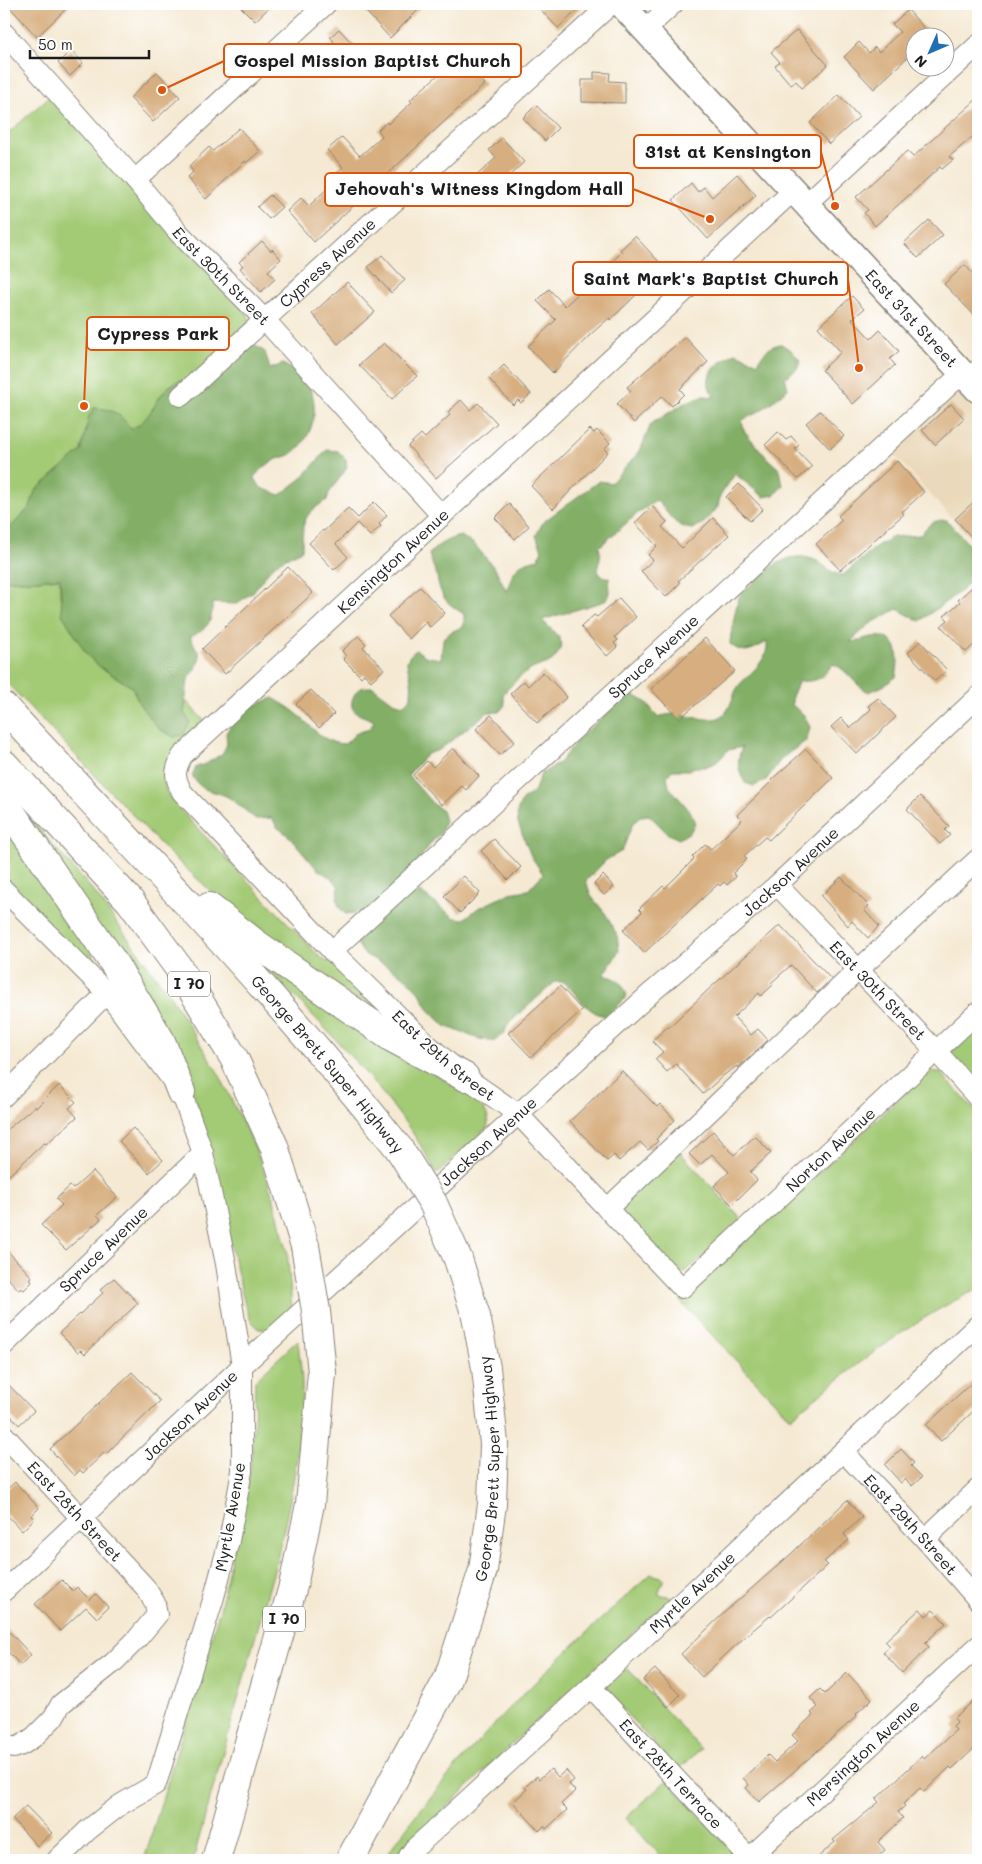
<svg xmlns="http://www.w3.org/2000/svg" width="982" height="1864" viewBox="0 0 982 1864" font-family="Mali,sans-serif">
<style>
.built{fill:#ead9ba}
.green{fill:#a3ca74;stroke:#607348}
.forest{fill:#82ae66;stroke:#4f6541}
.building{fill:#d7ae7f}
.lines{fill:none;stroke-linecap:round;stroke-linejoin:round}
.minor-casing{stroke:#888278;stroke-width:22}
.major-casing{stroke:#888278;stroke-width:28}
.highway-casing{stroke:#888278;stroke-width:30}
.minor{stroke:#fff;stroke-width:20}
.major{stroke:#fff;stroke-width:25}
.highway{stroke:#fff;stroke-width:28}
.highway-bridge-casing{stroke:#888278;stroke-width:30;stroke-linecap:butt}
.highway-bridge{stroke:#fff;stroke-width:28}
.labels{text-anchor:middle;stroke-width:4.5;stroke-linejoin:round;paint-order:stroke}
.shield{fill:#fff;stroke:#606060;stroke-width:1}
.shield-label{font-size:15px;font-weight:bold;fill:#1c1c1c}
.street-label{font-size:16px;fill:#1c1c1c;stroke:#fff}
.leader{fill:none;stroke:#de560d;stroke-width:2}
.callout-dot{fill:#de560d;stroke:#fff;stroke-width:2}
.callout{fill:#fff;stroke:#de560d;stroke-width:2}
.callout-label{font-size:18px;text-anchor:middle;font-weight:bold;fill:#1c1c1c}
</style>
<rect width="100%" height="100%" fill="#fff"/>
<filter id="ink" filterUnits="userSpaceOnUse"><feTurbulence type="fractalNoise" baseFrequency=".02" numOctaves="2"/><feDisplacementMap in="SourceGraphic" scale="10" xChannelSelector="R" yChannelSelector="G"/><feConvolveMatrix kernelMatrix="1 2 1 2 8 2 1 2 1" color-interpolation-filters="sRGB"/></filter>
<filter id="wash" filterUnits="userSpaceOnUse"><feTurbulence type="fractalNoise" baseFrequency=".0096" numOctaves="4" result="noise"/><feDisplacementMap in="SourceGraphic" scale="20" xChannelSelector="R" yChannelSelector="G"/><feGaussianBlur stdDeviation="1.12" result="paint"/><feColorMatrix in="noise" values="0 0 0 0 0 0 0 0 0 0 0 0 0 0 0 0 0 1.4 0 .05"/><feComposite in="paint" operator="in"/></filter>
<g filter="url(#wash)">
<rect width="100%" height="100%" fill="#f5e9d3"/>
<path class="built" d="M953 393 959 395 978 415V547L891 451Z"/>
<g class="green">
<path d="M52 94 248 315 250 325 4 572V137Z"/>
<path d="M60 578V597L100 667 132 687 140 705 184 713 186 701 206 723C188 740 155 761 166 790 169 797 177 805 182 812L319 956 326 961 335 962 419 1043 239 917 167 851 4 680V580L26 581Z"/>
<path d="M17 804 95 893 171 997 219 1074 256 1150 273 1197 287 1250 292 1309 270 1330 259 1329 251 1321 245 1305 197 1103 170 1039Z"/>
<path d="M4 821 121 998 4 879Z"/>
<path d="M231 931 318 996 473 1099C483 1108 491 1114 487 1128L437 1174C429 1160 421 1145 412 1132 361 1060 292 995 231 931Z"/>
<path d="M978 1026V1091L949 1053Z"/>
<path d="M929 1071 940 1072 978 1114V1289C909 1321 850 1370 790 1418L680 1301Z"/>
<path d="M677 1149 744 1222 685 1272 675 1271 624 1217 622 1208Z"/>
<path d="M298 1340C299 1355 302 1371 302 1386 302 1446 290 1505 276 1563L193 1860H144L220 1609 250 1472 254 1428 255 1380Z"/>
<path d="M651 1574 664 1578 658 1594 672 1597 515 1741 407 1846 400 1860H383C458 1753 553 1661 651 1574Z"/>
<path d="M627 1668 701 1749 678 1770 606 1691 607 1686Z"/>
<path d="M667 1780 731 1850 733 1856 731 1860H664L626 1818Z"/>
</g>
<g class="forest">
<path d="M253 344 265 352 270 369 283 364C289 368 297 371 302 377 323 398 315 437 293 453 289 457 281 457 275 460 267 464 261 470 254 477L261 488 280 495 301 479 327 450 338 451 346 459 347 468 329 493 327 500C301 516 303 522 302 550L280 561 271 568 253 592 236 604 212 603C213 622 207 629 190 637L199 653 200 661 188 679 184 713 190 722 183 735 174 737 159 729 140 705 132 687 100 667 87 655 62 614 60 578 26 581 4 580V539L10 528 30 507 35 491 81 451 89 416 94 408C112 408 122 415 131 429 156 419 155 388 181 380L195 388Z"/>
<path d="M781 344 791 350 800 360 797 369 785 377 788 389C773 401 760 413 742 420L744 431 768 459 780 470 783 486 774 495 764 497 735 474 720 496 718 507 705 522 692 529C674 527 668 513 657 500L638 513 599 547C603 560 596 564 599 575L609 578 610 593 605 601 542 620 558 636 562 644C554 668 544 661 527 672 518 677 510 687 503 694L505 705 499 712H488L439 750 427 754 408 775 432 803 442 810 445 821 441 832 431 843 412 869 389 891 406 898 420 892 455 918 464 919 477 909 510 893 528 890 543 874 531 856 518 823 517 812 522 800 534 792 541 774 559 763 579 738 625 697 634 695 647 703 658 718C676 708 695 721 714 719 733 716 730 694 741 683 751 672 769 660 767 642 752 650 744 656 730 644 730 637 737 600 740 595 742 591 748 587 752 584 767 570 786 552 809 558 823 561 828 574 843 575L877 546 892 537 921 535C929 523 933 520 947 520L970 546 978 550 977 576 958 593 920 621 897 609 870 624 850 642C856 642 864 638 872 637 900 633 900 657 896 677L883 686 869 692C853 685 849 670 833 664 821 679 818 682 799 681L792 696V705L804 715 810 727 807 740 782 758 766 780 754 786 745 783C738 768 736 763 742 747L728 750 717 762 705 767H695L689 770H672L667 776 669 787 691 812 695 824 690 832 679 839 668 834 649 815 641 816 633 823 622 851 606 860 586 881 591 896 605 913 617 935 619 951 604 975C618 978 623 983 627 996L616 1008 605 1016C587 1013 577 994 564 982H555L518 1015 507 1026 504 1034 493 1041 479 1039 445 1026 429 1010 420 993 406 978 391 968 364 954 356 942 369 911 346 914C336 907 336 899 339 887L333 879 317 869 290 837 277 827 272 818 256 819C247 813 240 805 231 799 215 788 203 796 192 775L196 767 206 764 223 753 227 744 226 733 236 718 246 709 273 698C281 703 289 707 296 713 312 726 323 744 345 744L356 733 370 729 374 721C368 717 357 716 353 709 349 702 355 691 361 688 364 687 370 687 373 687L393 702 403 705 411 697C411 692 412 685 411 680 409 665 401 662 416 650L427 657 441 659 443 639 451 632 464 626V614C446 603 441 598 437 577 435 570 431 562 429 554 439 544 447 539 461 536L474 544 496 570 507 592C513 570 515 564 538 559L542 550 536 536 543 522 599 481 611 483 640 451 651 424 686 402 703 396 715 397C713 394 710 390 709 386 705 372 724 358 736 353L758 363C763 352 769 346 781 344Z"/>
</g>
<g id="blocks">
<g class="building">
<path d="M7 4H71L37 37Z"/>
<path d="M238 4H273L255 21Z"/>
<path d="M359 4H424L390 38Z"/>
<path d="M535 4H584L558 28Z"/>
<path d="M908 10 933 38H914V51L874 89 844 57 859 42 869 53 875 47 879 52 900 32 892 24Z"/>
<path d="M339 29 363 55 349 67 329 46 334 41 330 37Z"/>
<path d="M797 30 828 65 802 88 796 81 791 85 775 66 780 62 771 52Z"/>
<path d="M71 50 83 63 70 76 58 63Z"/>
<path d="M459 56 485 84 314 242 287 211 301 198 309 206 333 183 330 179 343 167 327 150 342 137 360 156 382 136 378 130 387 122 388 124 412 102 410 100Z"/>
<path d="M157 72 180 97 153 122 130 98Z"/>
<path d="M594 72 610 73 609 81 625 82V103L582 102V80H594Z"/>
<path d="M839 95 859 117 829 144 810 123Z"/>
<path d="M978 98V132L949 157 953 160 942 169 940 167 875 226 864 213 868 210 856 197 907 151 913 157Z"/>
<path d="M536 105 558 128 545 141 523 118Z"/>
<path d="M239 128 260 151 246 163 245 161 206 199 187 178 193 172 189 166 209 147 213 151Z"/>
<path d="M502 138 524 162 489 195 474 178 496 158 489 150Z"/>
<path d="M737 174 756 195 708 239 673 200 691 183 698 192 704 187 712 197Z"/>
<path d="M270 195 282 207 269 219 257 207Z"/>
<path d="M929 220 943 235 918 258 904 243Z"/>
<path d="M635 236 661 264 655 270 658 274 610 320 609 318 590 335 553 373 528 346 556 320 537 301 549 289 565 306 622 252 620 250Z"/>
<path d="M262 241 271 251 272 249 281 259 268 271 275 279 261 292 240 268 243 266 239 262Z"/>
<path d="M382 255 405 280 391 293 368 267Z"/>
<path d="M965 265 978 279V319L944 284Z"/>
<path d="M347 282 375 312 338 344 312 314Z"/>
<path d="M852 296 864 309 852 319 871 339 880 330 899 351 890 359 895 365 853 404 822 370 841 352 818 327Z"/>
<path d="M685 337 708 362 680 389 684 394 672 406 662 396 634 423 617 404 631 391 627 387Z"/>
<path d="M384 343 417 376 392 399 359 365Z"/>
<path d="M504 365 531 394 521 403 518 400 513 405 489 379Z"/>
<path d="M461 400 470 410 478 403 497 423 436 478 408 446 421 434 425 438 450 415 448 412Z"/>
<path d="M951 404 964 418 935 445 922 430Z"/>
<path d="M820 411 844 436 830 449 806 423Z"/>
<path d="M590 429 594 433 597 430 610 443 604 449 608 452 553 509 531 486Z"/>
<path d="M778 432 786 440 791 436 799 445 795 449 812 467 798 479 765 445Z"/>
<path d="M897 461 924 492 902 512 904 514 840 570 816 544 842 520 838 516Z"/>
<path d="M739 484 763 509 750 521 726 497Z"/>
<path d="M978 498V544L955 519Z"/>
<path d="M374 502 387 515 379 524 381 526 370 536 357 523 336 544 348 557 334 570 309 543 323 530 324 531 348 508 358 518Z"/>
<path d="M509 504 529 526 515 539 495 518Z"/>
<path d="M652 506 667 522 662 527 682 548 713 518 729 535 678 581 680 583 666 597 641 571 653 560 648 555 657 546 635 523Z"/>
<path d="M288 567 313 593 225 674 202 649Z"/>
<path d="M420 587 445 613 430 627 426 622 409 639 388 616Z"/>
<path d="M972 587 978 593V641L966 652 941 626 948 620 944 616 960 602 958 600Z"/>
<path d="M619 598 636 617 615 637 618 640 614 643 617 647 607 656 581 627 594 615 597 617Z"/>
<path d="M358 636 366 644 363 647 384 669 371 681 364 674 361 677 343 659 346 656 342 651Z"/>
<path d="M705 638 735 671 679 719 651 689Z"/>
<path d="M920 641 947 670 935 681 908 653Z"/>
<path d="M543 672 567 697 537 723 510 694 524 681 528 686Z"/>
<path d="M311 690 334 714 319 728 296 704Z"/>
<path d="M878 698 896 717 857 754 831 727 841 718 851 728 871 709 868 706Z"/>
<path d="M491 715 515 741 500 755 476 729Z"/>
<path d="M453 748 479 776 466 790 462 786 442 805 413 775 427 761 433 767Z"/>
<path d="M806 749 833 778 769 840 765 837 744 856 747 859 733 873 736 877 727 885 724 882 720 886 718 884 644 953 623 930 642 912 639 909 663 886 665 888 694 859 692 857 705 844 711 849 742 820 737 815 772 781 771 780Z"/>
<path d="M920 796 949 826 945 830 950 835 940 844 907 809Z"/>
<path d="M494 839 521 867 508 880 481 851Z"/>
<path d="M603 875 614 887 604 895 594 884Z"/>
<path d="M464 876 480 893 460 913 444 896Z"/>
<path d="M841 877 869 906 864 910 879 926 868 938 852 921 848 926 821 896Z"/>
<path d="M780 925 831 979 817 993 791 965 771 983 773 985 761 996 759 993 734 1017 751 1035 758 1029 768 1040 738 1068 737 1066 724 1075 703 1094 676 1064 667 1072 655 1059 663 1052 652 1041 667 1027 668 1028 709 989Z"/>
<path d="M560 986 582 1010 531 1057 508 1033Z"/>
<path d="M622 1071 657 1107 660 1104 675 1120 656 1139 658 1141 648 1150 640 1142 619 1161 614 1155 607 1161 570 1121Z"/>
<path d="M59 1085 76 1102 69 1108 77 1117 46 1144 44 1143 4 1180V1132L35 1106 36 1108Z"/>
<path d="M133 1128 163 1160 149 1173 119 1141Z"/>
<path d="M713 1131 734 1155 755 1136 771 1153 750 1172 757 1180 732 1205 714 1186 729 1172 712 1154 700 1165 689 1154Z"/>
<path d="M93 1171 117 1197 97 1215 101 1219 66 1250 41 1225 62 1205 56 1199 70 1186 73 1189Z"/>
<path d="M4 1247 32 1277 30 1279 32 1282 24 1290 21 1288 19 1290 4 1274Z"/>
<path d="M114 1278 138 1303 85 1354 81 1350 78 1352 59 1333 103 1293 100 1290Z"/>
<path d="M132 1372 160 1401 106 1454 105 1452 83 1473 80 1470 74 1476 50 1449Z"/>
<path d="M978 1377V1407L941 1441 926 1425Z"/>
<path d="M4 1380 34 1411 19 1425 4 1408Z"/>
<path d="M901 1449 914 1463 911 1466 922 1477 912 1486 905 1479 901 1483 885 1465Z"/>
<path d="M15 1482 39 1508 31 1516 34 1519 22 1531 4 1512V1492Z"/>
<path d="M847 1500 862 1517 844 1534 849 1540 824 1562 828 1565 771 1617 770 1616 748 1634 702 1677 681 1654 727 1610 791 1554Z"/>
<path d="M62 1580 73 1591 77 1587 90 1600 96 1594 108 1607 97 1618 86 1607 60 1631 35 1604Z"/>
<path d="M920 1609 926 1616 933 1610 946 1623 925 1643 929 1647 902 1673 883 1652 890 1646 885 1641Z"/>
<path d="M4 1626 31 1655 20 1665 4 1647Z"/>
<path d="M655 1669 680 1695 668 1707 643 1680Z"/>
<path d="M847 1673 872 1699 856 1714 857 1716 759 1802 746 1788 749 1785 743 1778 768 1755 775 1762 798 1741 792 1735 813 1715 811 1713 818 1707 810 1698 820 1689 825 1694Z"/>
<path d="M978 1697V1745L952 1769 950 1767 924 1792 920 1788 903 1804 905 1806 898 1812 903 1818 878 1842 885 1850 874 1860H815L835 1842 833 1840 879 1802 876 1799 922 1756 924 1759 956 1730 953 1726 957 1722 954 1718Z"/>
<path d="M551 1769 558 1777 566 1770 574 1780 569 1784 575 1791 561 1804 567 1810 546 1829 544 1826 539 1831 513 1802 527 1789 525 1787 537 1776 539 1779Z"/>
<path d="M26 1806 52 1833 37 1846 12 1819Z"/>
</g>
</g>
</g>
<g filter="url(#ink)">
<use href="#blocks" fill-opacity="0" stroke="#888278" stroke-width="1"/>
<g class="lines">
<g class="minor-casing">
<g id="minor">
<path d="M645 30 673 4"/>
<path id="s1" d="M4 33 135 180 179 233 264 319 442 516"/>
<path d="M135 180 326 4"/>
<path id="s2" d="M793 191 182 756C174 772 174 776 182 792L332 951 427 1044 465 1077 518 1114 682 1288 978 1012"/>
<path d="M806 204 978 45"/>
<path id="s3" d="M181 396 611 4"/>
<path id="s4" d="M777 885 936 1051 978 1098"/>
<path d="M4 890 107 993 181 1092 203 1153 226 1264 242 1366V1471L229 1541 214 1597 156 1784 120 1805 88 1830 57 1860"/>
<path id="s5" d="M332 951 955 380 968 379 978 370"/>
<path d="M4 1096 107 993"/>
<path d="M607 1209 858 970 978 859"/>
<path id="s6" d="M4 1345 203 1153"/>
<path id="s7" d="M4 1435 145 1587 155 1603 157 1615 137 1639 113 1663 61 1704 53 1718 34 1737 22 1745 14 1748 4 1744"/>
<path id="s8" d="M843 1451 925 1539 978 1600"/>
<path d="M925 1539 978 1489"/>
<path id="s9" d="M4 1591 242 1366 652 992 777 885 978 697"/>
<path id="s10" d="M591 1687 751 1860"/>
<path id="s11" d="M408 1860 409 1856 414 1849 591 1687 978 1325"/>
<path id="s12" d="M747 1860 978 1646"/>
</g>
</g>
<g class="major-casing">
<g id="major">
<path id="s13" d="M621 4 978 390"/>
</g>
</g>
<g class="highway-casing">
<g id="highway">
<path id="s14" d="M4 707C139 852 277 994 400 1150"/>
<path d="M4 764 130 901 178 967 234 1058 274 1146 305 1246"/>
<path d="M4 802 113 962 161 1041 181 1092"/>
<path d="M209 907 255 943 392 1038 465 1077"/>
<path d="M216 1860 293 1586 310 1504 322 1373"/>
<path id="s15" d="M350 1860 448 1679 483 1570 492 1504 494 1444 486 1368 476 1316 458 1259"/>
</g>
</g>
<use href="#minor" class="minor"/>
<use href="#major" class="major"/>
<use href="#highway" class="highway"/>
<g class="highway-bridge-casing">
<g id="highway-bridge">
<path d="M400 1150 433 1203 458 1259"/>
<path d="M305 1246 316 1311 322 1373"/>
</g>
</g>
<use href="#highway-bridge" class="highway-bridge"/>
</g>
</g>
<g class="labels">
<g class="shield">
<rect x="168" y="971.5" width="42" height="25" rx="4"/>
<rect x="263" y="1606.5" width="42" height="25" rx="4"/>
</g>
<g class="shield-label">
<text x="189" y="989">I 70</text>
<text x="284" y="1624">I 70</text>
</g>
<g class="street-label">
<text dy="6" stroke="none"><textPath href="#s3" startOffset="198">Cypress Avenue</textPath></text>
<text dy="6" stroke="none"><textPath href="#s1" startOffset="326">East 30th Street</textPath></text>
<text dy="6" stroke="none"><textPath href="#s13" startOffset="428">East 31st Street</textPath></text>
<text transform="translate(393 561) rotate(-43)" y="6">Kensington Avenue</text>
<text dy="6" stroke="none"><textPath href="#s5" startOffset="436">Spruce Avenue</textPath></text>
<text dy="6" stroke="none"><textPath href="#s9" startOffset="1066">Jackson Avenue</textPath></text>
<text dy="6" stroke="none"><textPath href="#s4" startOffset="146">East 30th Street</textPath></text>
<text dy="6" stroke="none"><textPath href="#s2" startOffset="1242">East 29th Street</textPath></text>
<text dy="6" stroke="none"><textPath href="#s14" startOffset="482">George Brett Super Highway</textPath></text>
<text dy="6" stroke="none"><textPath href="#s9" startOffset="661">Jackson Avenue</textPath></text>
<text dy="6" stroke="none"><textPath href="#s2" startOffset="1779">Norton Avenue</textPath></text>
<text dy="6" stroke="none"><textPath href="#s6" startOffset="138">Spruce Avenue</textPath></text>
<text dy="6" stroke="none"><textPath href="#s9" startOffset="256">Jackson Avenue</textPath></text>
<text dy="6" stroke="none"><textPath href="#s15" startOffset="422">George Brett Super Highway</textPath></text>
<text dy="6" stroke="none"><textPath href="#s7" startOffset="104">East 28th Street</textPath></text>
<text transform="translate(230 1517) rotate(-80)" y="6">Myrtle Avenue</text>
<text dy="6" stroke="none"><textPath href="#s8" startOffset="100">East 29th Street</textPath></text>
<text dy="6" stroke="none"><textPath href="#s11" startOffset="391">Myrtle Avenue</textPath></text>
<text dy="6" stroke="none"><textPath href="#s12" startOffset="158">Mersington Avenue</textPath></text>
<text dy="6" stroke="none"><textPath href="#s10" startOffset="118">East 28th Terrace</textPath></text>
</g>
</g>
<path class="leader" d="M162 90L224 61M835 206L821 152M710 219L633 189M859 368L848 279M84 406L87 333"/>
<g class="callout-dot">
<circle cx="162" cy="90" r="5"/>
<circle cx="835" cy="206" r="5"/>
<circle cx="710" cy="219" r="5"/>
<circle cx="859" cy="368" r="5"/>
<circle cx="84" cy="406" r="5"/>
</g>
<g class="callout">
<rect x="224" y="44" width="297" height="33" rx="5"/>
<rect x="634" y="135" width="187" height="33" rx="5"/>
<rect x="325" y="173" width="308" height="33" rx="5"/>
<rect x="573" y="262" width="275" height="33" rx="5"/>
<rect x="87" y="317" width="142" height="33" rx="5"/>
</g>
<g class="callout-label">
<text x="372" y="67">Gospel Mission Baptist Church</text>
<text x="728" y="158">31st at Kensington</text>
<text x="479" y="195">Jehovah's Witness Kingdom Hall</text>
<text x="711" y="285">Saint Mark's Baptist Church</text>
<text x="158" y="340">Cypress Park</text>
</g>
<rect width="982" height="1864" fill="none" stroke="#fff" stroke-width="20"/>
<g transform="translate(930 52) rotate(225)"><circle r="24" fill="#ffffff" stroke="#a4a4a4"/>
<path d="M0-4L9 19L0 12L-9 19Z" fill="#1f6fb2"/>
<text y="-8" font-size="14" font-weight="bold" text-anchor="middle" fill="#1c1c1c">N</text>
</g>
<path d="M30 50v8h119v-8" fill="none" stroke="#1c1c1c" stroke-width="2.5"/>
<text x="38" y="50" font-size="15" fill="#1c1c1c" stroke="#ffffff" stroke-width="4" paint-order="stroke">50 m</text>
</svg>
